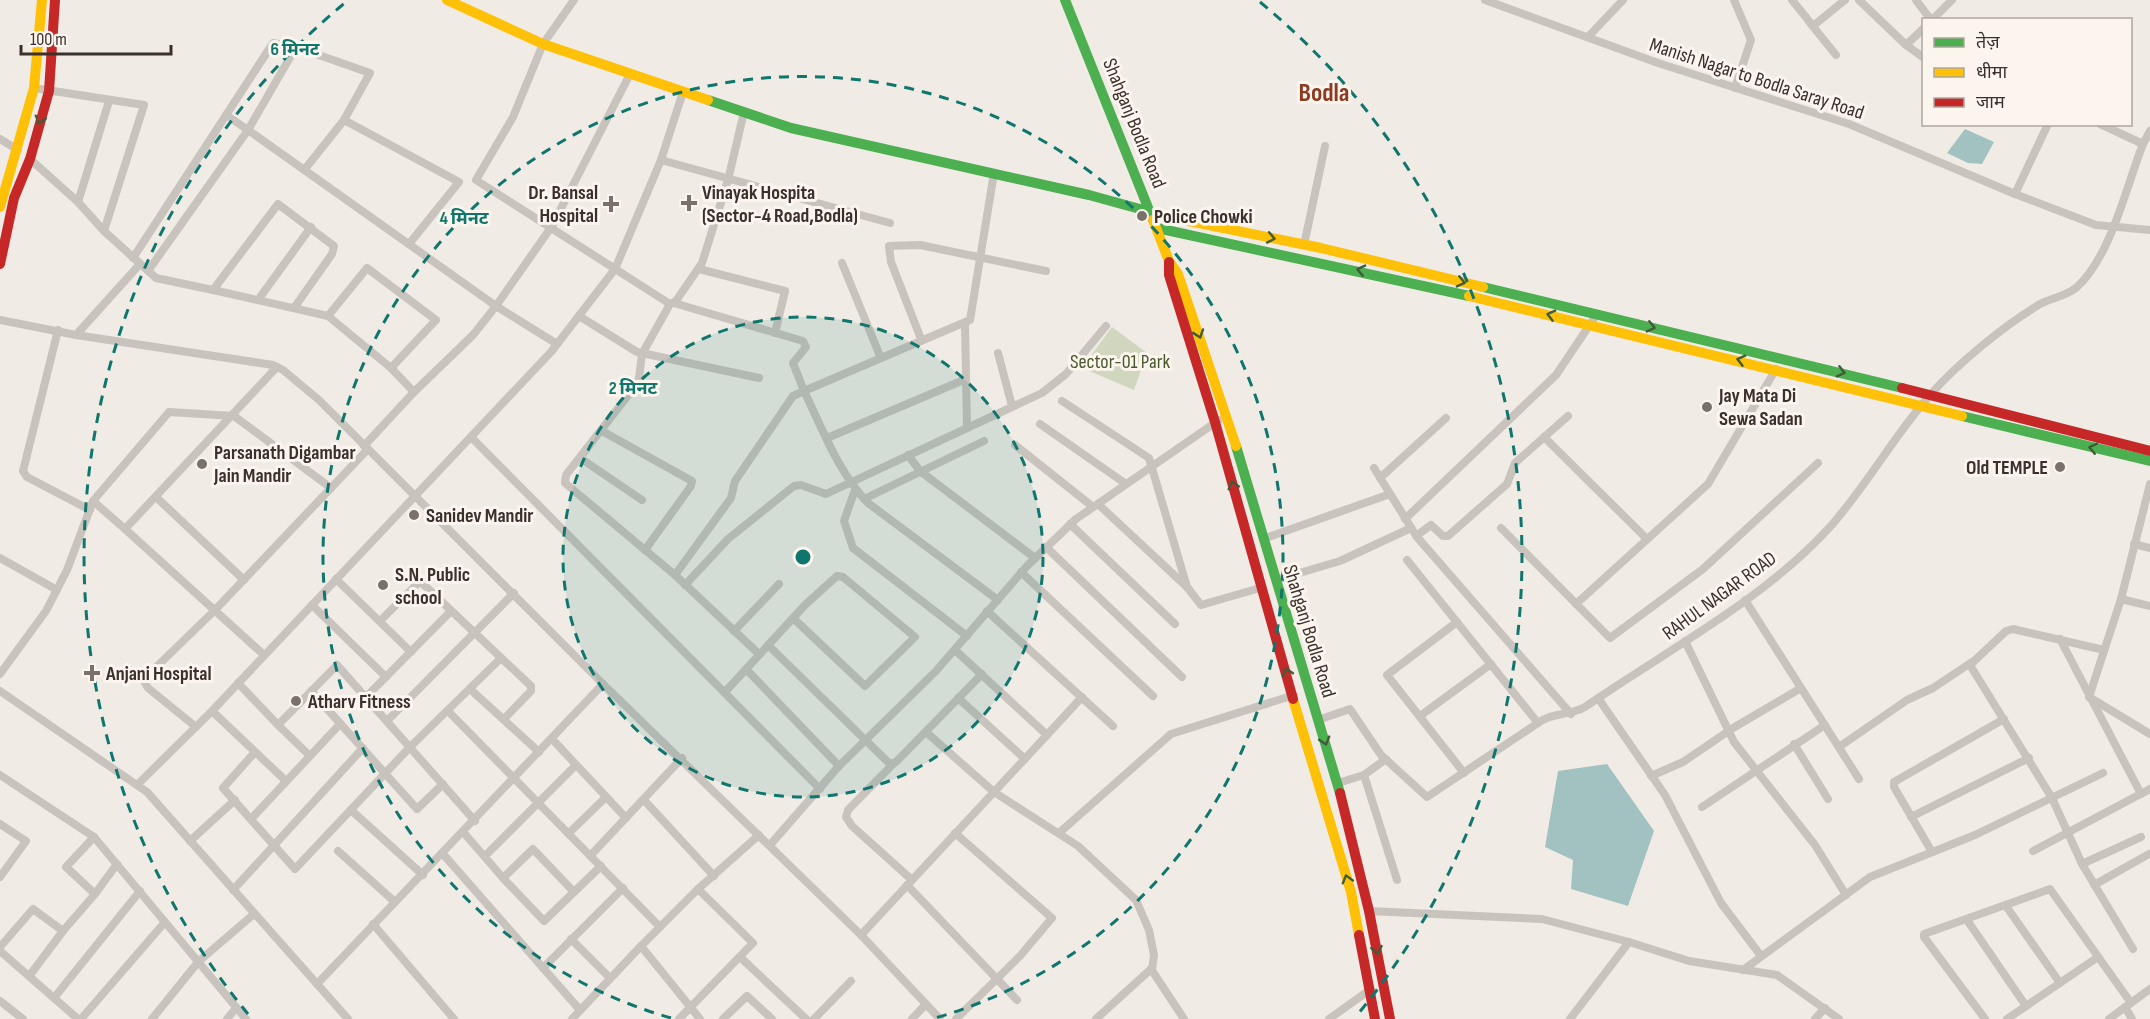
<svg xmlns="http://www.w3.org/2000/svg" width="2150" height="1019" viewBox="0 0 2150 1019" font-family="'Sofia Sans Condensed','Noto Sans Devanagari',sans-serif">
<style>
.green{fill:#d1d6bf}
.water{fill:#a1c2c1}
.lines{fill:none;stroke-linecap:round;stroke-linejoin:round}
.street{stroke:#c9c3be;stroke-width:8}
.fast{stroke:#4caf50;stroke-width:10}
.slow{stroke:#ffc107;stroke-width:10}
.jam{stroke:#c62828;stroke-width:10}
.oneway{stroke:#415c38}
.ring{fill:none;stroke:#0f766e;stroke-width:3;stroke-dasharray:10 8}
.poi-dot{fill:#7a716c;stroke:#fbf5ee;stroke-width:2}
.labels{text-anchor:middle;stroke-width:6;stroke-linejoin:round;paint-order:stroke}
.street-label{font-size:20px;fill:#3b302b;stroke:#fbf5ee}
.poi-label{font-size:20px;font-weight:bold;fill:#3b302b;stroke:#fbf5ee;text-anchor:start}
.park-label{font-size:20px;fill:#4a5a2e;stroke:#fbf5ee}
.district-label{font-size:26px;font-weight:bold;fill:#8c3b22;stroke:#fbf5ee}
.centre{fill:#0f766e;stroke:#fbf5ee;stroke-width:3}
.ring-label{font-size:18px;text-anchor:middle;font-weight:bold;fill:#0f766e;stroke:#fbf5ee;stroke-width:6;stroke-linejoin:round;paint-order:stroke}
</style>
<rect width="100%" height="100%" fill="#f0ebe5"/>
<path class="green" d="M1112 327 1147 353 1134 390 1082 368Z"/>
<g class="water">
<path d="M1965 129 1994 142 1982 164 1968 163 1947 153Z"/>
<path d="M1607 764 1654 831 1628 906 1571 889 1573 860 1545 847 1558 771Z"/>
</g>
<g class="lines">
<g class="street">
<path d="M574 0 543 44 513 117 476 180 670 304 676 301 702 263 728 180 744 112"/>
<path d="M1485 0 1658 63 1849 124 2015 194"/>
<path d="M1734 0 1751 40 1735 88"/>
<path d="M1792 0 1813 26 1845 0"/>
<path d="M1859 0 1906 45 1924 58"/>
<path d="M1916 0 1931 20"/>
<path d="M1932 20 1952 0"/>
<path d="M1811 24 1836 55"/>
<path d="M1588 37 1623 0"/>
<path d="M1906 45 1924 28"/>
<path d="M296 47 248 130 496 306 557 344"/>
<path d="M34 88 144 105 104 231"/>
<path d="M109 101 78 202 104 231 156 278 213 290"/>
<path d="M2048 124 2015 194 2096 225 2150 230"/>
<path d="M2100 124 2143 144 2150 131"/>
<path d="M0 139 18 150"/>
<path d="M30 159 78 202"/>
<path d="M661 160 890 223"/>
<path d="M305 169 344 120 459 182 409 244"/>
<path d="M994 173 970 320 804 391C823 430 838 472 868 503L998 600"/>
<path d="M1304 245 1325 146"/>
<path d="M133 258 273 43 296 47 370 73 344 120"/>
<path d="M842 263 880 356"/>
<path d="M699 269 785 291 775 333"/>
<path d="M148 271 248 130 226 115"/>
<path d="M258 300 311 227"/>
<path d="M674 303 803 341 806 347 793 363 804 391 793 396 735 481 731 498 675 575"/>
<path d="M670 304 642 354 639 378 633 389 566 475 565 483 675 575 759 654"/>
<path d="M294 308 332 254 334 246 278 204 213 290 328 316"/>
<path d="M579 316 637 352 759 378"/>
<path d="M0 320 76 335 273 365 283 370 319 400 603 684 861 935 940 1019"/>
<path d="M965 324 967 428"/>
<path d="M58 330 23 471 27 477 90 510"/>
<path d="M76 335 140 264"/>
<path d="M921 339 891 262 889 246 920 245 1046 271"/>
<path d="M998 353 1012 406"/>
<path d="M391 368 436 320 367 268 328 316 391 368 414 392"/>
<path d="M1062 401 1149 458 1187 587"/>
<path d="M1040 424 1126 484"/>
<path d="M602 431 692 481 691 486 645 550"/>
<path d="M471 437 820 789"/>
<path d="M1544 437 1647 539"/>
<path d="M827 438 966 379"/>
<path d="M1015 445 1093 507"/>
<path d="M364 446 414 392 473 335 496 306 552 226 630 74"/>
<path d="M908 455 920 471 1035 558"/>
<path d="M580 458 642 500"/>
<path d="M1374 468 1417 537 1571 714"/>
<path d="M1380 478 1446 418"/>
<path d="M2150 484 2121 599 2089 697 2150 734"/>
<path d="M855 490 844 521 853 548 967 636"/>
<path d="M156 497 244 580"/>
<path d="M864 499 984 441"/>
<path d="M93 501 125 529"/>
<path d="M1098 504 1187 587 1201 605 1260 588"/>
<path d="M1405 519 1556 375 1597 314"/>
<path d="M1070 524 1175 624"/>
<path d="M1501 528 1610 638 1703 569 1818 463"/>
<path d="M1416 536 1431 525 1443 536H1448L1507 484 1515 463 1568 416"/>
<path d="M1263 539 1390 494"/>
<path d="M2134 544 2150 548"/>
<path d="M1046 547 1182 677"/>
<path d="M0 558 57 590"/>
<path d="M1021 572 1153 696"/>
<path d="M336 579 411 652"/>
<path d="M1276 580 1340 561 1411 528"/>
<path d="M685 585 728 539 794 486 801 485 826 494 1042 393 1066 374 1106 326"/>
<path d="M2121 599 2150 606"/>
<path d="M1745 600 1859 779"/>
<path d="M1576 604 1708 484 1776 369"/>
<path d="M312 605 386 677"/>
<path d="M987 611 1113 726"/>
<path d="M380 621 418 583H422L531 686V691L504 719"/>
<path d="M1457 622 1387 675 1464 773"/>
<path d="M734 631 779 584"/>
<path d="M2060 639 2141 794"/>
<path d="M1685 641 1734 742 1815 845 1846 895"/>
<path d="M768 645 890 764 896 762 982 674"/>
<path d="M955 650 1047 735 1082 697"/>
<path d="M2104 650 2013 629 2006 631 1970 665 2052 798 2082 864 2133 949"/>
<path d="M264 655 125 529 277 367"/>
<path d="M746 669 839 766"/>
<path d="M0 674 46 611 67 570 93 501 169 412 234 416 331 488"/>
<path d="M238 683 278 725 337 665 475 821"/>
<path d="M470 689 539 752"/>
<path d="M0 691 147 792 348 1019"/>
<path d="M311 691 417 809 443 784"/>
<path d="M725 692 805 605 837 576 843 577 915 637 865 686 793 618"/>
<path d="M366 697 451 611"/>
<path d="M958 698 1025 759"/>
<path d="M1598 698 1665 795 1721 903 1761 956"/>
<path d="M212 711 286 781"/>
<path d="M448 711 660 927"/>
<path d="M1420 716 1491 664"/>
<path d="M1318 720 1350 709 1381 755 1427 797 1538 723 1407 560"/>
<path d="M387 721 514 593"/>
<path d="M1538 723C1553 712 1569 716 1585 707 1667 650 1761 602 1829 528 1867 486 1894 435 1931 394 1958 363 2005 325 2040 304 2051 298 2067 296 2077 287 2111 256 2126 187 2143 144"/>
<path d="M278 725 310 756"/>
<path d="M196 727 148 688 145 683 147 676 215 610 368 449"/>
<path d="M926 732 994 792 1078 846 1136 900 1149 930 1154 955 1152 970"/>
<path d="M552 739 626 818"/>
<path d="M1794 744 1828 799"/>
<path d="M1839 747 1907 700 1933 688 1972 662"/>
<path d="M255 752 223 788 295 869 410 747 501 658"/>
<path d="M893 764 848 810 846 817 852 826 912 880"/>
<path d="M0 775 94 837 246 1019"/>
<path d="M1364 775 1397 880"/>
<path d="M1651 776 1683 762 1733 728 1801 688"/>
<path d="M1338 783 1364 775 1386 759"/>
<path d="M138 784 212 711 551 352 615 269 661 160 683 92"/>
<path d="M644 800 714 876"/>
<path d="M1702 807 1825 725"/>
<path d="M351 810 423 875"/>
<path d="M1911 817 2029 758"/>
<path d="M252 818 340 724"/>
<path d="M0 824 26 841 0 877"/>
<path d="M464 833 503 878"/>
<path d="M569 833 606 797"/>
<path d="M955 833 1052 918 1020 956 956 1019"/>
<path d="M1059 833 1171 734 1294 695"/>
<path d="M94 837 66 867 95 894 117 864"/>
<path d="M190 841 235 800"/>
<path d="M770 845 839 766 936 671 1027 566 1076 519 1219 420"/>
<path d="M338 851 395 902"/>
<path d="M2033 851 2150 789"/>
<path d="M1932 852 1894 787V782L2004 719"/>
<path d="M443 854 580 1010"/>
<path d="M591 855 682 758"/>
<path d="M485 856 576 765"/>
<path d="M2082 864 2141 837"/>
<path d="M907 885 1017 1000"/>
<path d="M2094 885 2149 854"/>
<path d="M233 890 363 748"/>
<path d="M574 892 544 921 503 878 533 849 574 892 601 866"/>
<path d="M2006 906 2060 983"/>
<path d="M1369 911 1542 919 1629 942 1689 961 1777 975 1839 1019"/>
<path d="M1967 920 2026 1006"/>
<path d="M373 924 454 1019"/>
<path d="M63 931 95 894"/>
<path d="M861 935 1047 735"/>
<path d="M571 939 610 978"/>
<path d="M0 947 33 909 63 931 30 975"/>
<path d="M0 951 54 998 140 891"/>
<path d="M740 957 806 1019"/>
<path d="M543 968 623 888"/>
<path d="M1743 970 1870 877 1975 835 2103 773"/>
<path d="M317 984 603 684"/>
<path d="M54 998 78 1019"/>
<path d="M0 1001 23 1019"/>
<path d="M2125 1007 2132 1019"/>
<path d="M81 1019 165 922"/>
<path d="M152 1019 198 962 254 914"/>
<path d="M227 1019 236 1008"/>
<path d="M572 1019 641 946"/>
<path d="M679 1019 753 943 698 889"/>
<path d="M700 1019 641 946 698 889 759 835"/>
<path d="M723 1019 747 996 772 1019"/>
<path d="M814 1019 851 981"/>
<path d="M912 1019 926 1004"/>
<path d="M1096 1019 1151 969 1184 1019"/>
<path d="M1329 1019 1371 989"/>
<path d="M1570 1019 1629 942"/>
<path d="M1815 1019 1825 1008"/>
<path d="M1985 1019 1924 937V934L2050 889 2131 1003"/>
<path d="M2007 1019 2098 957"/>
<path d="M2109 1019 2150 989"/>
</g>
<g class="fast">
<path d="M1065 0 1153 220"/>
<path d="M708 100 791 128 1089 195 1169 217"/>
<path d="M1157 228 1469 296"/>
<path d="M1483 287 1902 388"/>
<path d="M1962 416 2150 461"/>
<path d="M1236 446 1340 793"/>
</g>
<g class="slow">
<path d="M447 0 543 44 708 100"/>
<path d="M0 207 34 88 42 0"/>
<path d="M1169 217 1321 248 1483 287"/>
<path d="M1153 220 1169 261 1178 274 1236 446"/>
<path d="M1469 296 1962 416"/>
<path d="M1293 699 1351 892 1359 935"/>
</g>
<g class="jam">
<path d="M1169 262V275L1215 422 1293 699"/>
<path d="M0 264 14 198 30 159 49 91 55 0"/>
<path d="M1902 388 2150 451"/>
<path d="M1340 793 1369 911 1390 1019"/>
<path d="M1359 935 1375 1019"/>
</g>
</g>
<defs><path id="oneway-chevron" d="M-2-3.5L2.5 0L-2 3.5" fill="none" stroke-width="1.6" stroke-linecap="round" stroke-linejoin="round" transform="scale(1.5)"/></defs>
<g class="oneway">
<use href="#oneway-chevron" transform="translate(40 120) rotate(106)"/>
<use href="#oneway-chevron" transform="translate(1271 238) rotate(11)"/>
<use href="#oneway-chevron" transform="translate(1361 270) rotate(-167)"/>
<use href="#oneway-chevron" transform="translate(1461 282) rotate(13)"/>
<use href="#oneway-chevron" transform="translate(1551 315) rotate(-166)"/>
<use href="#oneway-chevron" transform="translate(1651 327) rotate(13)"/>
<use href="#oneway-chevron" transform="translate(1199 334) rotate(71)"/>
<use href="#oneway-chevron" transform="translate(1741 360) rotate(-165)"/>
<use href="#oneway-chevron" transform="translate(1841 372) rotate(14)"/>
<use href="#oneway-chevron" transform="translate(2093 448) rotate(-167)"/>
<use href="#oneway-chevron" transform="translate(1233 485) rotate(-105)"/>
<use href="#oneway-chevron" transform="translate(1287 672) rotate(-108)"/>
<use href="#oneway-chevron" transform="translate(1325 741) rotate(73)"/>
<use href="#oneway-chevron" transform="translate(1347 879) rotate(-106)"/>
<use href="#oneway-chevron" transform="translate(1377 950) rotate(79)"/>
</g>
<circle cx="803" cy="557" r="240" fill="#0f766e" fill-opacity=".12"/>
<g class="ring">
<circle cx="803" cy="557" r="240"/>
<path d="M671 1018A480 480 0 1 1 935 1018"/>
<path d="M248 1014A719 719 0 0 1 346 2M1260 2A719 719 0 0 1 1358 1014"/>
</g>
<g class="poi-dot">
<path d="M686 194h6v6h6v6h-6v6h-6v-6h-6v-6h6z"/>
<path d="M608 195h6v6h6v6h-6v6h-6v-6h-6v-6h6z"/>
<circle cx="1142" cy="216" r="6"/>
<circle cx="1707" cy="407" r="6"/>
<circle cx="202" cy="464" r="6"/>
<circle cx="2060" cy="467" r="6"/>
<circle cx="414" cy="515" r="6"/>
<circle cx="383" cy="585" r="6"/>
<path d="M89 664h6v6h6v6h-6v6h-6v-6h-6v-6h6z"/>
<circle cx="296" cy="701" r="6"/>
</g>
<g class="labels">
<g class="street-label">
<text transform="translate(1757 78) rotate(18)" y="7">Manish Nagar to Bodla Saray Road</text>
<text transform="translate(1135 123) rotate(68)" y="7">Shahganj Bodla Road</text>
<text transform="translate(1719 595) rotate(-36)" y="7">RAHUL NAGAR ROAD</text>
<text transform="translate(1310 631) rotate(73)" y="7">Shahganj Bodla Road</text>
</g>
<g class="poi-label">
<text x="598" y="199" text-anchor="end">Dr. Bansal<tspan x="598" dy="23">Hospital</tspan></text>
<text x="702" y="199">Vinayak Hospita<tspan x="702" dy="23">(Sector-4 Road,Bodla)</tspan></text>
<text x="1154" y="223">Police Chowki</text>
<text x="1719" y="402">Jay Mata Di<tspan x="1719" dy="23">Sewa Sadan</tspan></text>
<text x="214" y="459">Parsanath Digambar<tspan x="214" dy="23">Jain Mandir</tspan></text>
<text x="2048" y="474" text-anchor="end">Old TEMPLE</text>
<text x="426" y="522">Sanidev Mandir</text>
<text x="395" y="581">S.N. Public<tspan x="395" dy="23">school</tspan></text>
<text x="106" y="680">Anjani Hospital</text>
<text x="308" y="708">Atharv Fitness</text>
</g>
<g class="park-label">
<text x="1120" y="368">Sector-01 Park</text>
</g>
<g class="district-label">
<text x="1324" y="101">Bodla</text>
</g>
</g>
<circle cx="803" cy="557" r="9" class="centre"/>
<g class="ring-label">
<text x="295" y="55">6 मिनट</text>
<text x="464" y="224">4 मिनट</text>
<text x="633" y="394">2 मिनट</text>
</g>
<rect x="1922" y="18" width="210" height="108" fill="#fbf5ee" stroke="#aea6a0" stroke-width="1.5"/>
<rect x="1934" y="38" width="30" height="9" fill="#4caf50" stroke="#aea6a0" stroke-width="1.5"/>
<text x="1976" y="48" font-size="18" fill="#3b302b">तेज़</text>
<rect x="1934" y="68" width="30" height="9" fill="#ffc107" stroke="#aea6a0" stroke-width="1.5"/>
<text x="1976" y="78" font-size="18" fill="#3b302b">धीमा</text>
<rect x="1934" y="98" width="30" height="9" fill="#c62828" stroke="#aea6a0" stroke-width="1.5"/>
<text x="1976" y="108" font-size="18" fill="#3b302b">जाम</text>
<path d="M21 45v9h150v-9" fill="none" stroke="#3b302b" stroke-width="3"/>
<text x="30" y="45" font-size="18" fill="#3b302b" stroke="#fbf5ee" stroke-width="4.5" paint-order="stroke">100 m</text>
</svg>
